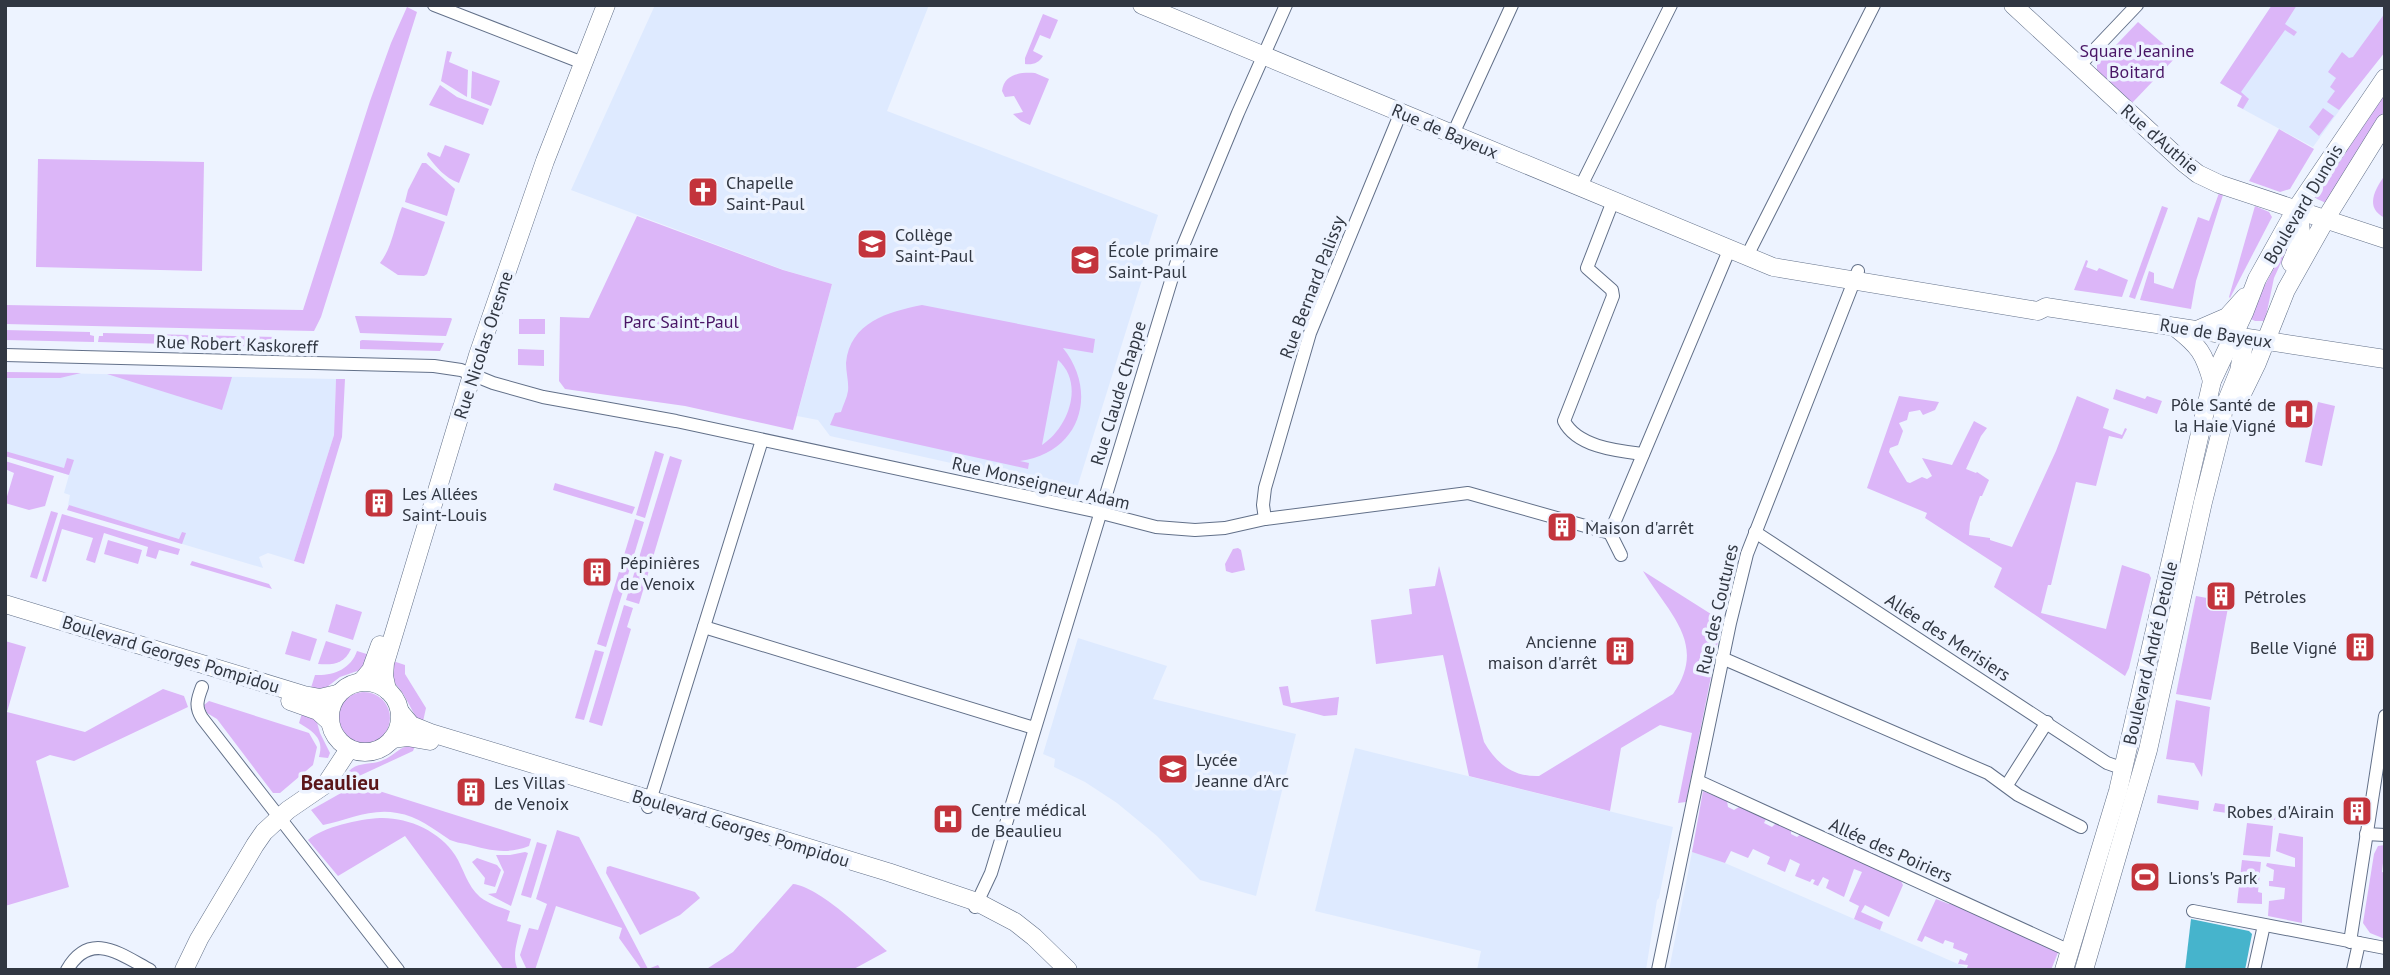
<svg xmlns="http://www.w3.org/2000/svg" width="2390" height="975" viewBox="0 0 2390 975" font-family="'PT Sans',sans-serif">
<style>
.built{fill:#deeaff}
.green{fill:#dcb6f8;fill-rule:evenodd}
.water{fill:#46b4cc}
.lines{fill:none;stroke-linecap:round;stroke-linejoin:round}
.street-casing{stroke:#627089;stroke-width:14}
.secondary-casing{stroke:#627089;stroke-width:19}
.street{stroke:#fff;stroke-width:12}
.secondary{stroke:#fff;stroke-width:18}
.labels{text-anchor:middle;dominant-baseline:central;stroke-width:7;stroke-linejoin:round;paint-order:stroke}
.park-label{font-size:18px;fill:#491565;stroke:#edf3ff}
.street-label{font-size:18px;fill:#313742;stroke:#edf3ff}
.poi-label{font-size:18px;fill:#313742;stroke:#edf3ff;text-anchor:start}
.quarter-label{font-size:21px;font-weight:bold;fill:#5b1619;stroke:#edf3ff}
</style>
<rect width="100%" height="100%" fill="#edf3ff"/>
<g class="built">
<path d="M655,5H929L887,111L1158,215L1142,265L1146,267L1076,491L830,436L818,420L797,416L832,284L784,270L571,190Z"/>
<path d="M2272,5H2385V47L2313,147L2237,106L2242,96L2220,83Z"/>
<path d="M5,372L336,379L334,435L294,561L268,553L259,557L263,568L179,543V539L68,505L70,495L64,493L69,475L5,456Z"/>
<path d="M1078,638L1167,666L1153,699L1296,734L1256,896L1200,880L1157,836L1117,803L1085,782L1054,767L1055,759L1043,754Z"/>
<path d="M1355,748L1673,827L1659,898L1657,900L1646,970H1477L1481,951L1315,911Z"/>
<path d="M1692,852L1725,863L1972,970H1669Z"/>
</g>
<g class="green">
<path d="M2272,5H2297L2285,24L2297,32L2294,36L2285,30L2241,92L2249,99L2243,109L2237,106L2242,96L2220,83Z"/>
<path d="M407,7L417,12L321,317L314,331L5,324V305L303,310L370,101L391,43Z"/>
<path d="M2385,13V52L2339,110L2327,102L2335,91L2330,87L2336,78L2328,72L2342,52L2349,58L2353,57Z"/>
<path d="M1043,14L1058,20L1050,39L1040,35L1033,51L1043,56C1039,63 1033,65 1025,64V58Z"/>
<path d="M2138,22L2177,56L2132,103L2097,71V65Z"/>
<path d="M447,51L452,52L449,62L468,70L467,97L441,81Z"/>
<path d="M472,71L500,81L491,106L471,98Z"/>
<path d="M1035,73L1049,79L1030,125L1021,121L1013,114L1023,112L1014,96L1005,97L1002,91C1004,74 1020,72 1035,73Z"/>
<path d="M440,85L457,97L489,109L483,125L429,105Z"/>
<path d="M2385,94V110L2326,203L2315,198Z"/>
<path d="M2323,108L2334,116L2319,136L2309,127Z"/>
<path d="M2279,129L2314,149L2290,189L2280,192L2249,181Z"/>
<path d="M445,145L470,154L459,183C445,178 436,167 427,155L428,152L440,157Z"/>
<path d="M38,159L204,162L202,271L36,267Z"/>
<path d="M422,163H426L455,189L447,216L405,202L408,190Z"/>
<path d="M2385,175V218C2364,208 2375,189 2385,175Z"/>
<path d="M2219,193L2223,195L2196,281L2191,309L2140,300L2149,271L2154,273V283L2173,289L2198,217L2209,221Z"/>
<path d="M2162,206L2168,208L2135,299L2129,297Z"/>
<path d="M2255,206L2269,212L2272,217L2230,298L2229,297Z"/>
<path d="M402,207L445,222L427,274L424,276L398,275L380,263C393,246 394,226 402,207Z"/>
<path d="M637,216L783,270L832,284L793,430L685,406L565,389L559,381L560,317L589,318Z"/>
<path d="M2288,242L2290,243L2274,278L2265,321H2255L2249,318L2252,309Z"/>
<path d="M2086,260L2088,261L2086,267L2097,271L2099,268L2128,280L2122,297L2074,290Z"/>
<path d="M922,305L1095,339L1093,353L1063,348C1099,393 1080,453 1020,461L1029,463L1028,469L830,425L835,413L841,412C843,405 847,398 848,391C849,382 846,373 846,363C850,322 888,312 922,305ZM1058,360C1085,384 1068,428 1042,445Z"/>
<path d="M355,316L451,318L452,319L446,336L360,333Z"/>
<rect x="519" y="319" width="26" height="15"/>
<path d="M5,330L90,332V335L94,336V342L5,340Z"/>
<path d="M103,333L276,337V347L98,342L99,336H103Z"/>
<path d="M362,340L444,343L440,351L360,349V341Z"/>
<path d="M518,349L544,350V366L518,365Z"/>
<path d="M5,372L81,373L60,378H5Z"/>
<path d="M107,374L232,377L222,410Z"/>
<path d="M336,379H345L342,437L304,564L294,561L334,435Z"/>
<path d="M2116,389L2145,399L2147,396L2162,401L2157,414L2113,399Z"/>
<path d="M1899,396L1939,402L1935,410L1923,415L1920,410L1909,412L1907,420L1899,423L1903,431L1898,445L1890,448L1889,452L1907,482L1910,483L1922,477L1927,479L1932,476L1922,458L1952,465L1974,421L1987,428L1981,436L1966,469L1976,473L1977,472L1989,480L1982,496H1980L1970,523L1969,535L1990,538V540L2012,547L2056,451L2077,396L2109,409L2103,428L2122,435L2125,428L2127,429L2122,439L2109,436L2096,486L2076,482L2051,585H2048L2041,613L2106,629L2122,565L2149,574L2151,578L2129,668L2125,676L1994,587L2002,568L1925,518L1927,513L1867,488Z"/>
<path d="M2318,402L2335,406L2322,466L2305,462Z"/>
<path d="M5,451L64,468L67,458L74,460L69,475L5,456Z"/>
<path d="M655,451L664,454L645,518L636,515Z"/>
<path d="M670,456L682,460L639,604L626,600Z"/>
<path d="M5,461L54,476L45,506L29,510L5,503L14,473L5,469Z"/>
<path d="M555,483L635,507L632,514L553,490Z"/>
<path d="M69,505L179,539L182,532L186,533L182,544L67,510Z"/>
<path d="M51,511L58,513L37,579L30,577Z"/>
<path d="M62,514L180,549L178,555L159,550L156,559L146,556L148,547L104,533L95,563L86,560L93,538L62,529L46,582L42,581Z"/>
<path d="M635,519L644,522L606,647L597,644Z"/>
<path d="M108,540L142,550L138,564L104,554Z"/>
<path d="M1238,548L1241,550L1245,570L1232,573L1226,571L1225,564L1233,549Z"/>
<path d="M192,561L269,584L272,589L190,565Z"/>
<path d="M1439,566L1484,742C1497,764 1513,777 1539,776L1673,694C1708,644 1669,614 1643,571L1722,621L1686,802L1678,803L1692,733L1660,725L1621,748L1610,811L1469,776L1443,655L1376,664L1371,620L1412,614L1409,589L1435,586Z"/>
<path d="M2196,596L2229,602L2211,700L2176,694Z"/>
<path d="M336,604L362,612L353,640L328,632Z"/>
<path d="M624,605L633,608L627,627L631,629L602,726L589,722Z"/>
<path d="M292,631L317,639L310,661L285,654Z"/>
<path d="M5,641L26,647L7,712L85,732L163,689L184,696L188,707L74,761L50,755L36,761L69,887L5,906Z"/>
<path d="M326,641L351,649C344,664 334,665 318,664Z"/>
<path d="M595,650L604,652L584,720L575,718Z"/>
<path d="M357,651L373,656L363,669L340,677L323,690L310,691L315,675C333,676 351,669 357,651Z"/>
<path d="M390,660L405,665V674L426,708L422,726C410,710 406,692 390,679Z"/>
<path d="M1288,686L1291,703L1339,697L1337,715L1324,716L1283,705L1279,687Z"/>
<circle cx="364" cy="718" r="26"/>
<path d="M2176,700L2210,707L2202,777L2194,763L2166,759Z"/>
<path d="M209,701L309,733L317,747L313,765L280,793H273L217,719L207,713L204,705Z"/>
<path d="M303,710L316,719L320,733L330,753L328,758L319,757C325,738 312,731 299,723Z"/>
<path d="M416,743L413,751L359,776L349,771C357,762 370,765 381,761C396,755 398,747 416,743Z"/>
<path d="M357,784L531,839L529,846C507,855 488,850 466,844C460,843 455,842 450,840C433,829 418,816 397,813C371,808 348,820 323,825L311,810Z"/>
<path d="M1703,791L1727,801L1728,807L1734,810L1739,807L1766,819L1764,823L1772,827L1776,823L1791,830V834L1797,837L1801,834L1901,881L1903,885L1889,917L1865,905L1861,912L1883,922L1880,930L1854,919L1859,906L1849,901L1862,872L1854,869L1844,897L1826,888L1829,880L1823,877L1818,886L1813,884L1815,880L1812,879L1810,882L1795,876L1800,864L1790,859L1785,872L1767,864L1770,857L1753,849L1748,858L1731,851L1725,863L1692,852Z"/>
<path d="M2158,795L2199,801L2198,810L2157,803Z"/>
<path d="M2215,803L2276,813L2275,820L2213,811Z"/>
<path d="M380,818C407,817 440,831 455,855C464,869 467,886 480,897C489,904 500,907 510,911L507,921L521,925C518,940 511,956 518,970H504L405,836L338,876L308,840C323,827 359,819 380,818Z"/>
<path d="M2247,823L2273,826L2270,857L2243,855Z"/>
<path d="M557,830L579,837L648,969L658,965L661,970H642L619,938L622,928L556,906L535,970H527L520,955L529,928L538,930L547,904L536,899Z"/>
<path d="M2279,833L2303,837L2302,923L2268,916L2269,901L2284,899L2285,888L2269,886V881H2273L2274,870L2266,866L2267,863L2295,867V858L2276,851Z"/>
<path d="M537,842L547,845L531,898L521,895Z"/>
<path d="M2385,845L2382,872L2385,873V939L2370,933L2363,923L2374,854L2378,846Z"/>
<path d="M525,852L528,853L511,906L488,894L496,893L504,872L496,855H510Z"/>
<path d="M477,858L497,865L501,870L495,887L484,884L485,878L472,862Z"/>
<path d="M2242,860L2261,862L2258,892L2262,893V904L2237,903Z"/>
<path d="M610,866L695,892L700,898L680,915L640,935L606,873L607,867Z"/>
<path d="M793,884C818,886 867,933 887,951L852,970H705L733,952Z"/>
<path d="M1936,899L1949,904L1951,902L2059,950L2051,970H1972L1967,968L1968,965L1958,964L1960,959L1965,961L1968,954L1953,948L1954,943L1945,940L1943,944L1925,936L1922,942L1917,940Z"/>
</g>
<path class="water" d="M2191,919L2249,931L2252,934L2245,970H2185Z"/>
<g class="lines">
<g class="street-casing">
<g id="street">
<path d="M434,5L583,63"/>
<path d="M2079,66L2137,5"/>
<path d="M1453,134L1512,5"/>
<path d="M1580,188L1671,5"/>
<path d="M1613,201L1587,268L1612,290L1613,296L1564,421C1577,447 1618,451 1643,454"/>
<path d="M1748,254L1874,5"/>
<path d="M5,355L434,366L461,370L493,383L543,397L676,421L1094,511L1156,527L1195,530L1225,528L1265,519L1468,493L1610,533"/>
<path d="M1265,519L1263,505L1265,488L1310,333L1401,112"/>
<path d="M1755,532L2107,763L2124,769"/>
<path d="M1610,533L1730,248"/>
<path d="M1610,533L1621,555"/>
<path d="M704,627L1034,728"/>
<path d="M1722,658L1988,773L2018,795L2081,827"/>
<path d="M202,687C197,700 195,707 202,718L398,970"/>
<path d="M1698,781L2070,951"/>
<path d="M2007,785L2047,722"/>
<path d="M648,807L762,440"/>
<path d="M2366,834L2385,835"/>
<path d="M975,907L991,873L1178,258L1238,113L1286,5"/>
<path d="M2193,911L2385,948"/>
<path d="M2350,942L2385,716"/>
<path d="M67,970C90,930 120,954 150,970"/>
<path d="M1658,970L1730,623L1747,554L1858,271"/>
<path d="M2254,970L2264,925"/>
<path d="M2353,970L2359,943"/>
</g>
</g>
<g class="secondary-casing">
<g id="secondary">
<path d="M1142,5L1773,267L2038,311L2046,307L2385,359"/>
<path d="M2013,5L2184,163L2198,174L2219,184L2385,239"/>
<path d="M2291,263C2300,243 2305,230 2296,209"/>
<path d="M2176,328C2199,346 2204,353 2212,381"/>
<path d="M2197,330L2227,317L2245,297"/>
<path d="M2237,404L2257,363L2286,290L2331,210L2385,123"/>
<path d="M5,604L304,695L320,698L337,694"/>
<circle cx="365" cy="717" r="35"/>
<path d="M361,682L371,670L380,645"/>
<path d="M387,690L384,676L385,663L478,355L545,161L606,5"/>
<path d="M290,701L318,711L329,721"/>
<path d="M400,712L411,725L431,733L888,872L977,902L1015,922L1034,937L1068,970"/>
<path d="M392,739L407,737L430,741"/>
<path d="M184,970L199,939L255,845L264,832L288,810L326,784L349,749"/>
<path d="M2064,970L2118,791L2212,381L2244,313L2257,279L2296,209L2385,78"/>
<path d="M2084,970L2148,750L2203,502L2222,427L2223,410L2239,371L2245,338"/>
</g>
</g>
<use href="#street" class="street"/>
<use href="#secondary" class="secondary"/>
</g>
<defs>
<g id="church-square" transform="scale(1.575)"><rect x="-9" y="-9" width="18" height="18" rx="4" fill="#c3343c" stroke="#edf3ff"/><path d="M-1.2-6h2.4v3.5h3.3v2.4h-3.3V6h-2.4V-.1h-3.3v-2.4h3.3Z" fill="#fff"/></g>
<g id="school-square" transform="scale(1.575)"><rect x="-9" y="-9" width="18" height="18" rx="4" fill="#c3343c" stroke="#edf3ff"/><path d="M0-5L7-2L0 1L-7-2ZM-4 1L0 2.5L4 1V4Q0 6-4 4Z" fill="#fff"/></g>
<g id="hospital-square" transform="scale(1.575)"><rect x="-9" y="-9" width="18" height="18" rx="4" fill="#c3343c" stroke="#edf3ff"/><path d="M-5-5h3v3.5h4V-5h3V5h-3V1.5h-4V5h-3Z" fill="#fff"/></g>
<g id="building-square" transform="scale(1.575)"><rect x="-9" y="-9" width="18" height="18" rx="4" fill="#c3343c" stroke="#edf3ff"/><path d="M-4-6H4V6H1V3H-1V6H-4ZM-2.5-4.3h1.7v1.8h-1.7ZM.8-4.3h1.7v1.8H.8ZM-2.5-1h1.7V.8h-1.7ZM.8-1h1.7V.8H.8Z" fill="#fff"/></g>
<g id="stadium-square" transform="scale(1.575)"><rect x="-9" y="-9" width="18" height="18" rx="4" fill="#c3343c" stroke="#edf3ff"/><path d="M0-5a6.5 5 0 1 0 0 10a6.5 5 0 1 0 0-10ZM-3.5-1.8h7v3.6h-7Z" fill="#fff"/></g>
</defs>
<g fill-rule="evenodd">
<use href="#church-square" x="703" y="192"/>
<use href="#school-square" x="872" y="244"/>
<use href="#school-square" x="1085" y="260"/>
<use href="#hospital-square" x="2299" y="414"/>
<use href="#building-square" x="379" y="503"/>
<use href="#building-square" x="1562" y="527"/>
<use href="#building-square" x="597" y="572"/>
<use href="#building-square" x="2221" y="596"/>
<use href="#building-square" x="2360" y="647"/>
<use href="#building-square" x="1620" y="651"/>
<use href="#school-square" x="1173" y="769"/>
<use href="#building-square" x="471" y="792"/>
<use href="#building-square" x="2357" y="811"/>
<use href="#hospital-square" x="948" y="819"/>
<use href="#stadium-square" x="2145" y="877"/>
</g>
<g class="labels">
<g class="park-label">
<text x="2137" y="50">Square Jeanine<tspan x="2137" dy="21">Boitard</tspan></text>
<text x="681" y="321">Parc Saint-Paul</text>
</g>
<g class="street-label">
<text transform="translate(1445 131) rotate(23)">Rue de Bayeux</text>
<text transform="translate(2160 139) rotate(41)">Rue d'Authie</text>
<text transform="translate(2303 204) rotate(-59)">Boulevard Dunois</text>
<text transform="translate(1312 287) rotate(-69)">Rue Bernard Palissy</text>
<text transform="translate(2216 333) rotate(9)">Rue de Bayeux</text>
<text transform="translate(237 344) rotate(2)">Rue Robert Kaskoreff</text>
<text transform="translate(483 345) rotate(-72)">Rue Nicolas Oresme</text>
<text transform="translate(1118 393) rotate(-73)">Rue Claude Chappe</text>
<text transform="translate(1041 483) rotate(13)">Rue Monseigneur Adam</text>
<text transform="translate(1717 609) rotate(-77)">Rue des Coutures</text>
<text transform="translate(1948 637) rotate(33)">Allée des Merisiers</text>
<text transform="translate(2150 653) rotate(-77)">Boulevard André Detolle</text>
<text transform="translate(171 654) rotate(17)">Boulevard Georges Pompidou</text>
<text transform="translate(741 828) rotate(17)">Boulevard Georges Pompidou</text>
<text transform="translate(1891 850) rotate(24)">Allée des Poiriers</text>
</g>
<g class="poi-label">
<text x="726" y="182">Chapelle<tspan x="726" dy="21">Saint-Paul</tspan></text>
<text x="895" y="234">Collège<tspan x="895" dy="21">Saint-Paul</tspan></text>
<text x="1108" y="250">École primaire<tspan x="1108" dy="21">Saint-Paul</tspan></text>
<text x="2276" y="404" text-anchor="end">Pôle Santé de<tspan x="2276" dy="21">la Haie Vigné</tspan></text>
<text x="402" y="493">Les Allées<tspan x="402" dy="21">Saint-Louis</tspan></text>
<text x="1585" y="527">Maison d'arrêt</text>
<text x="620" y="562">Pépinières<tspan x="620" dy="21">de Venoix</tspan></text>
<text x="2244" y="596">Pétroles</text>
<text x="1597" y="641" text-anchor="end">Ancienne<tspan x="1597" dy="21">maison d'arrêt</tspan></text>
<text x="2337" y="647" text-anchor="end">Belle Vigné</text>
<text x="1196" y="759">Lycée<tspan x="1196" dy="21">Jeanne d'Arc</tspan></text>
<text x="494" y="782">Les Villas<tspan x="494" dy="21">de Venoix</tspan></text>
<text x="971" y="809">Centre médical<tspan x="971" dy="21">de Beaulieu</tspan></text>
<text x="2334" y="811" text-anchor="end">Robes d'Airain</text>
<text x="2168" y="877">Lions's Park</text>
</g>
<g class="quarter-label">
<text x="340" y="782">Beaulieu</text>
</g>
</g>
<rect width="2390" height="975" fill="none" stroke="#313742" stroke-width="14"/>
</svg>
